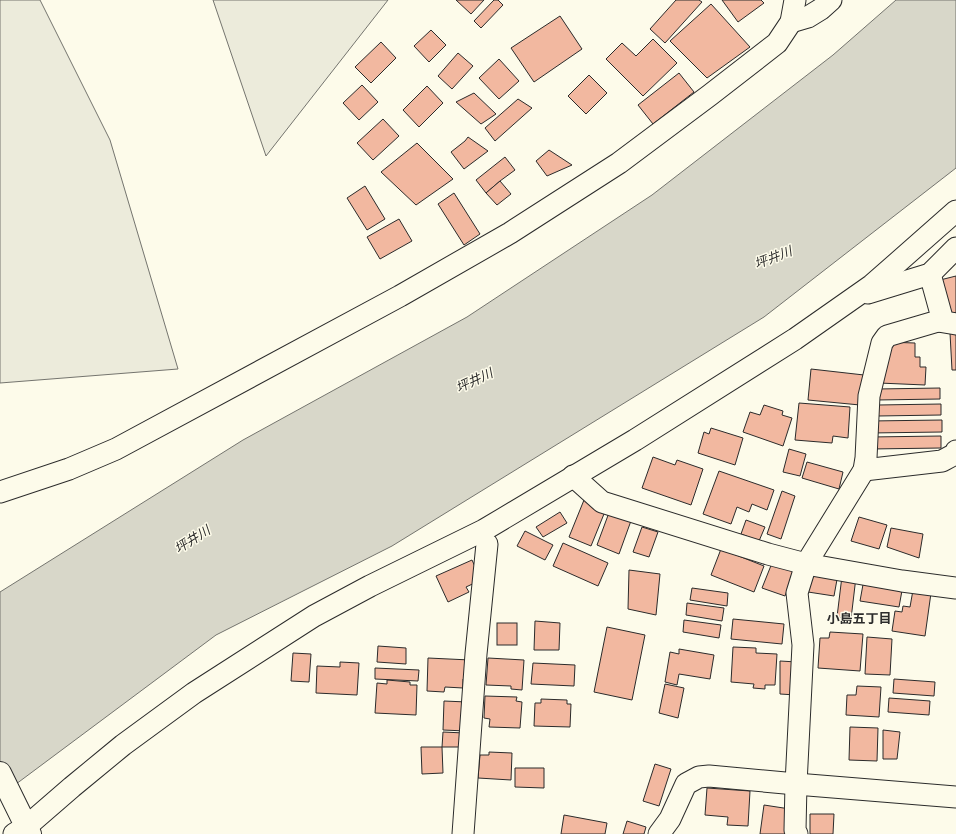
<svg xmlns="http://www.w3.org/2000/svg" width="956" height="834" viewBox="0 0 956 834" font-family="Inter,'Noto Sans JP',sans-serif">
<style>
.green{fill:#ecebdb;stroke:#74746e}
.water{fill:#d8d7c9;stroke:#74746e}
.building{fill:#f2b8a0;stroke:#2b2b2b}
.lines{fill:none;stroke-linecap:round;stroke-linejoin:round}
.minor-casing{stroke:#2b2b2b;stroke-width:23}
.highway-casing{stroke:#2b2b2b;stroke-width:24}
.minor{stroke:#fdfbea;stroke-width:21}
.highway{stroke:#fdfbea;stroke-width:22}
.labels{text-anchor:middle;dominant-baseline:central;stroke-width:3;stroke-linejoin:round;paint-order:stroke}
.water-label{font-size:13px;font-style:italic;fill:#2b2b2b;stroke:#fdfbea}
.neighbourhood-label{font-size:13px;font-weight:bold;fill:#2b2b2b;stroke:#fdfbea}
</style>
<rect width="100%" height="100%" fill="#fdfbea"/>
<g class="green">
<path d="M0,0H40L110,140L178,369L0,383Z"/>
<path d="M213,0H388L266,156Z"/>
</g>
<path class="water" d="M896,0H956V168L764,317L392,546L216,635L0,796V592L243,440L467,317L652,195L833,55Z"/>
<g class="building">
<path d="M456,0H484L471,14Z"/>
<path d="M494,0H498L503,5L481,28L474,21Z"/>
<path d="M676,0H699L702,2L665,43L650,29Z"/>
<path d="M722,0H761L764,3L738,22Z"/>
<path d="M711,4L750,47L707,78L670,41Z"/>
<path d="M560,16L582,49L534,82L511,48Z"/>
<path d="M431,30L446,45L429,62L414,46Z"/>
<path d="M653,39L677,63L643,96L606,59L622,43L636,56Z"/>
<path d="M381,42L396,58L371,83L355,67Z"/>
<path d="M458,53L473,66L452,89L438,76Z"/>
<path d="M499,59L519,81L499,99L479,78Z"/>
<path d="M679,73L694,92L653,124L638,105Z"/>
<path d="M589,75L607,93L586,114L568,96Z"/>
<path d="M362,85L378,102L359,120L343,103Z"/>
<path d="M427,86L443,103L419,127L403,110Z"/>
<path d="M474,93L496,114L481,124L456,102Z"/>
<path d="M518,99L532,108L495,141L485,128Z"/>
<path d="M383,119L399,136L373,160L357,143Z"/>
<path d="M468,137L488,151L464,169L451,152L465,141Z"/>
<path d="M417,143L453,179L416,205L381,172Z"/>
<path d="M549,150L572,165L547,176L536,161Z"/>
<path d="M505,157L515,170L500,181L486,193L476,180Z"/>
<path d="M500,181L511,194L497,205L486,193Z"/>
<path d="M365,186L385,219L367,230L347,198Z"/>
<path d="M454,193L480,234L464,245L438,204Z"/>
<path d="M399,219L412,241L380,259L367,237Z"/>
<path d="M956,276V313L944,316L936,281Z"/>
<path d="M956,332V370H952L950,333Z"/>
<path d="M885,342L915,343V357H920V367H926L925,385L879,383Z"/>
<path d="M811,369L864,375L860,405L808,400Z"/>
<path d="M940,388V399L877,400V389Z"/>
<path d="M799,403L850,407L848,438L833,436L832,443L795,440Z"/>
<path d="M941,404V415L878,416V405Z"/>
<path d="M764,405L783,411L782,415L792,418L783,446L743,432L750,412L760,415Z"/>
<path d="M942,420V432L870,433V421Z"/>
<path d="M711,428L743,438L735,465L698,453L704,432L709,434Z"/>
<path d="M941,436V448L870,449V437Z"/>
<path d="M789,449L806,454L800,476L783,472Z"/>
<path d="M653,457L675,465L677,460L703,469L691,505L642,488Z"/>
<path d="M807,462L843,472L839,489L802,478Z"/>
<path d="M719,471L774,490L767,510L752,504L749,512L737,507L731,524L703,514Z"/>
<path d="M782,491L795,496L781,539L767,534Z"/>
<path d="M584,500L606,509L591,546L569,537Z"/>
<path d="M610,510L632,518L619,554L597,545Z"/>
<path d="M560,512L567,523L543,537L536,527Z"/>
<path d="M859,517L887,525L879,549L851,541Z"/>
<path d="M746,520L765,527L759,541L741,534Z"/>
<path d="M642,527L658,532L649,557L633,552Z"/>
<path d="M891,528L923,534L919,558L887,547Z"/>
<path d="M525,531L553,545L545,560L517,546Z"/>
<path d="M563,543L608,563L598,586L553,566Z"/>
<path d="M721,549L764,566L754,592L711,575Z"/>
<path d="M472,560L481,580L466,587L469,592L448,602L436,576Z"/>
<path d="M772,563L794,571L785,596L762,588Z"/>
<path d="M812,569L838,574L834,596L808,592Z"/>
<path d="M629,570L660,574L656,615L628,609Z"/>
<path d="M842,576L856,577L851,619L837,617Z"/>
<path d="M864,579L903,585L899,607L860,601Z"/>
<path d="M692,588L728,593L727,606L690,600Z"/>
<path d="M913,590L931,593L925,636L892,631L895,611L902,612L903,606L910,607Z"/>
<path d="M687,603L724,608L722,621L686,615Z"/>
<path d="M733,619L784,624L782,644L731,639Z"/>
<path d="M684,620L721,625L719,638L683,632Z"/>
<path d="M535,621L560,623L559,650H534Z"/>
<rect x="497" y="623" width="20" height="22"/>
<path d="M607,627L645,635L632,700L594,692Z"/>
<path d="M830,632L863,634L860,671L818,668L820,638H829Z"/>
<path d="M867,637L892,639L890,675L865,674Z"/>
<path d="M378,646L406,648V664L377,662Z"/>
<path d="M733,647L756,648V653L777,654L775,685H765V689L753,688L754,684L731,682Z"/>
<path d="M679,649L714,655L710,679L679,674L677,685L665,682L670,652L679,654Z"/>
<path d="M293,653L311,654L309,682L291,681Z"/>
<path d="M428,658L470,660L469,679H463V688L445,687L444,692L427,691Z"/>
<path d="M488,658L524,660L522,690L511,689V686L486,685Z"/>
<path d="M780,661L797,662L796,695L780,694Z"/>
<path d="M340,662L359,663L357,695L316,693L317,666L340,667Z"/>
<path d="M533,663L575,665L574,686L531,684Z"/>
<path d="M375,668L419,670L418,681L375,679Z"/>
<path d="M894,679L935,682L934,696L893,693Z"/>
<path d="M387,680L410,682V685H417L416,715L375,713L377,683L387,684Z"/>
<path d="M665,684L684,688L678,718L659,713Z"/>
<path d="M857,686L881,687L879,717L846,715L847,695H856Z"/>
<path d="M485,696L517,697L516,701L522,702L520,728L489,727L490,719L484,718Z"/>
<path d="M889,698L930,701L929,715L888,712Z"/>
<path d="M541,699L567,700V704H571L570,727L534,726L535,703H541Z"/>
<path d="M444,701L467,702L466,731L443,730Z"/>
<path d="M850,727L878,728L877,761L849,760Z"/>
<path d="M883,730L900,732L897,759H883Z"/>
<path d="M443,732L464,733V747H442Z"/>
<path d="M421,747H442L443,773L422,774Z"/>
<path d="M489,752L512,753L511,780L478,778L480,755H489Z"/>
<path d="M655,764L671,769L659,806L643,801Z"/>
<path d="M515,768H544V788L515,787Z"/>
<path d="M707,788L750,791L748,826L727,825L728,817L705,815Z"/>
<path d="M764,805L790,809L786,834H760Z"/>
<path d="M810,814H834L833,834H810Z"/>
<path d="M564,815L607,823L605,834H561Z"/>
<path d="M627,821L646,827L644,834H623Z"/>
</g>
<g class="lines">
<g class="minor-casing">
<g id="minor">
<path d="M791,22L808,17L821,9L831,0"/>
<path d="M868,293L930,274L956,248"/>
<path d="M938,321L956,324"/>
<path d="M864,470L942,461L955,454L956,451"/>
<path d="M573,476L602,502L768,554L806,564L902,581L956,588"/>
<path d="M0,492L69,469L116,449L400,296L510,233L619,163L710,95L777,43L791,22L795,0"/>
<path d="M14,834L27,826L72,787L123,745L194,693L314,616L370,586L484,530L635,440L795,339L872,285L956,211"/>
<path d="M463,834L476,654L487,544"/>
<path d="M659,834L670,819L686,784L699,777L709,776L796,784L956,797"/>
<path d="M797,834L795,830L796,784L803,645L797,593L806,564L864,470L866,458L869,396L882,343L887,336L938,321L941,314L930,274"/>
</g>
</g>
<g class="highway-casing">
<path id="highway" d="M0,773L30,834"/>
</g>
<use href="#minor" class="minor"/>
<use href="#highway" class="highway"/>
</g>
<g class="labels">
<g class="water-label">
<text transform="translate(773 257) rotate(-21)">坪井川</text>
<text transform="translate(474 380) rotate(-25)">坪井川</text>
<text transform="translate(192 539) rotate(-33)">坪井川</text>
</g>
<g class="neighbourhood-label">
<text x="859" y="618">小島五丁目</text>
</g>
</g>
</svg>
